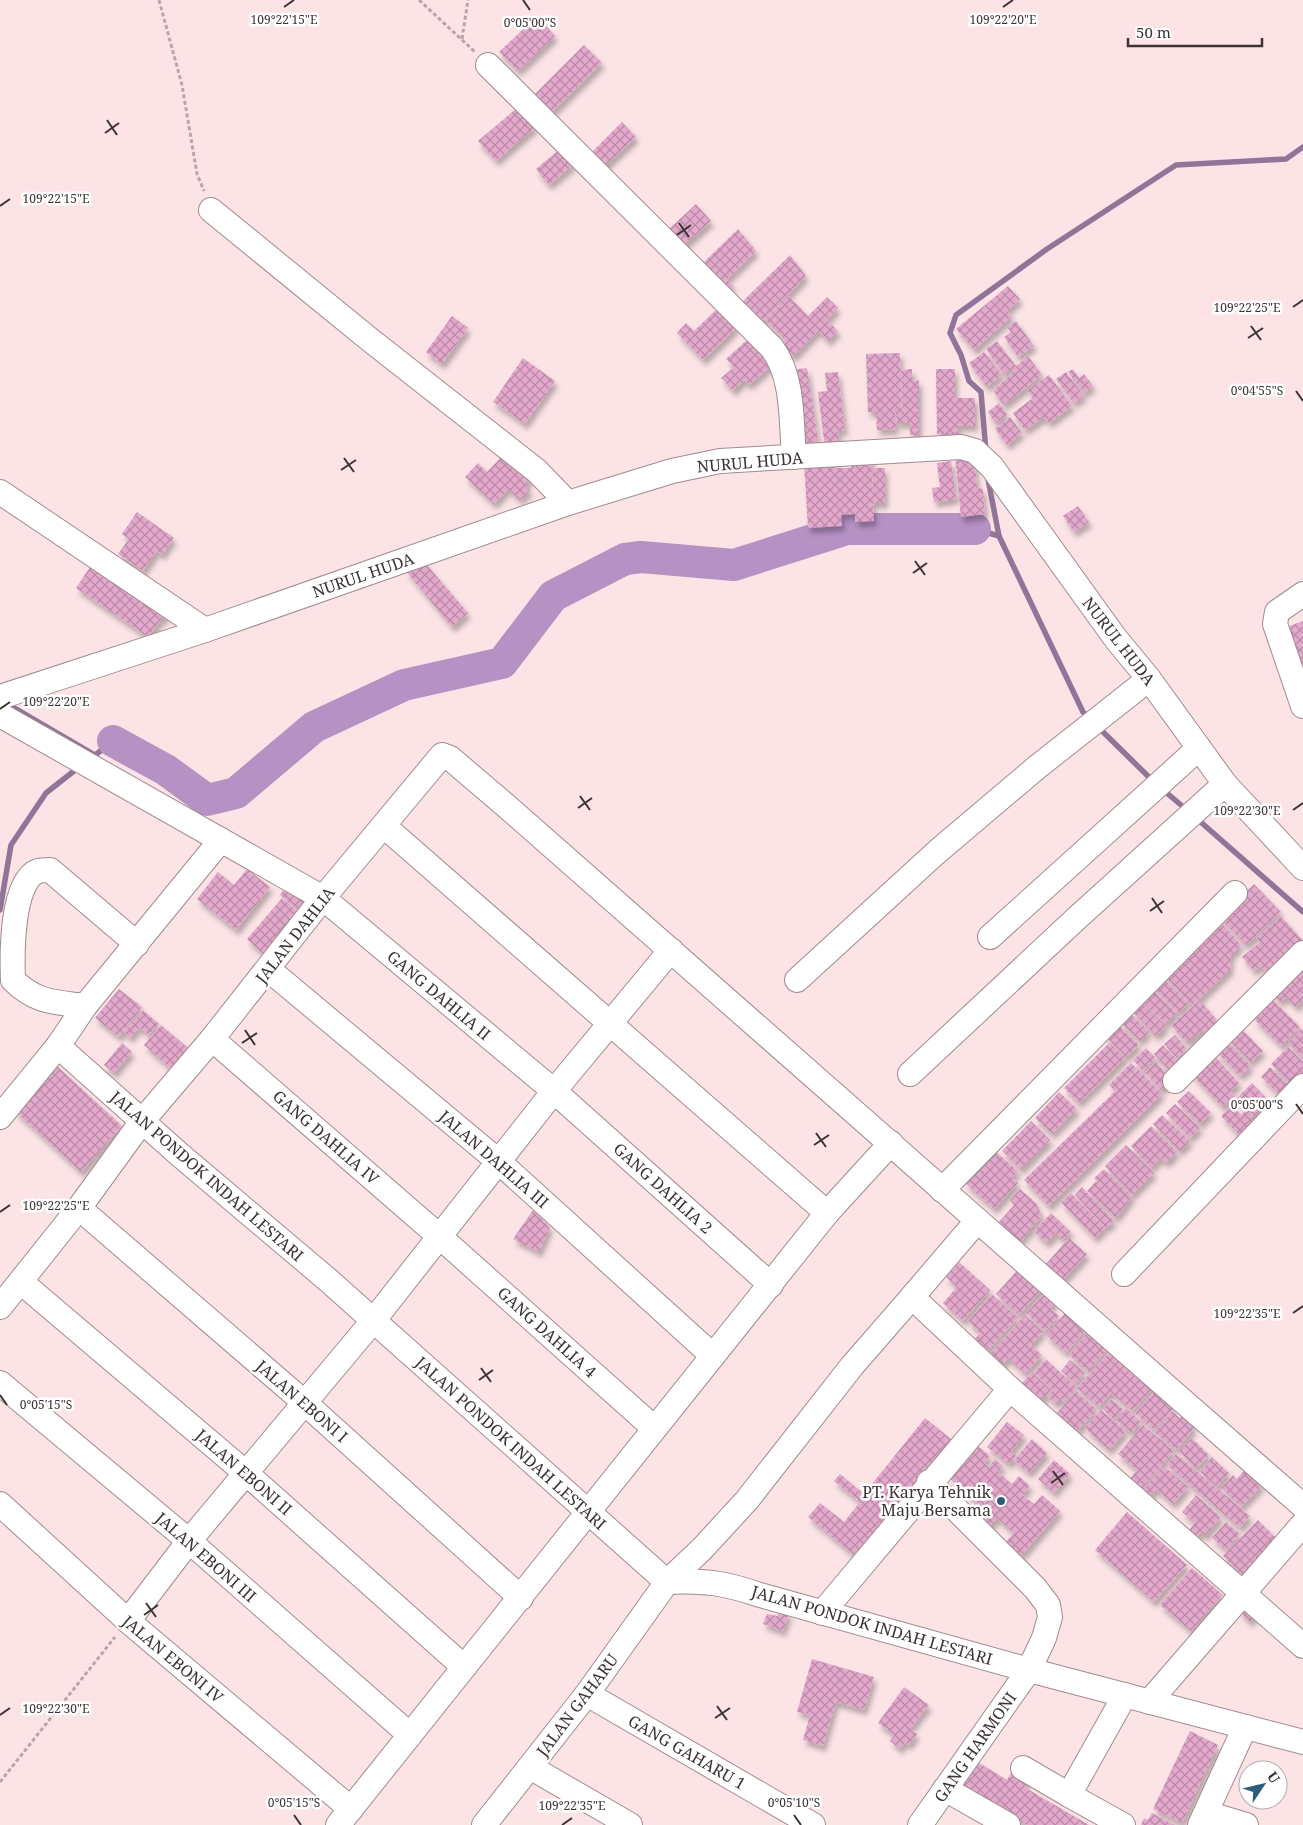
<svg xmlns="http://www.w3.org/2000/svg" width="1303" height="1825" viewBox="0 0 1303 1825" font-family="'Noto Serif',serif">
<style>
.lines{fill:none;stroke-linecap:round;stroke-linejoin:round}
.stream{stroke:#917599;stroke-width:5.5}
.river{stroke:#b691c4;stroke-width:32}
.building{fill:url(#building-cross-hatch);filter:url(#shadow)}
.minor-casing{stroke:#a08b8e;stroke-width:26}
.path{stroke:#b9a6a9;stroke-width:3;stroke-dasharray:4 2.5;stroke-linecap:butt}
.minor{stroke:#fff;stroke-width:24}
.ticks{fill:none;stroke:#3c3334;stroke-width:2}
.poi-dot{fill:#2e5d7c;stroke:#fff;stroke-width:2}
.labels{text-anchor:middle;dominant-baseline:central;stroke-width:5;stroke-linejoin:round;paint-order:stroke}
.street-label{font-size:16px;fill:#3c3334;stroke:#fff}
.poi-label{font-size:16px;fill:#3c3334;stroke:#fff;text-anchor:end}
.ticks-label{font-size:12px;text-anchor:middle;fill:#3c3334;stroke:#fff;stroke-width:5;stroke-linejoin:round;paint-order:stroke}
</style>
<defs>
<pattern id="building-cross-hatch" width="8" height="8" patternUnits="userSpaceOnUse" patternTransform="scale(1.25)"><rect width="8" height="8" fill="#e3a8cc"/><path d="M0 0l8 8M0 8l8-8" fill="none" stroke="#b989a6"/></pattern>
<filter id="shadow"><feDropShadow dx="3" dy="5.5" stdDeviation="2.5" flood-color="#0004"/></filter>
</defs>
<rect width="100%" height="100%" fill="#fbe3e6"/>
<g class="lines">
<g class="stream">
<path d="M986,452L981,392L969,381L961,355L950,333L956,315L1047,249L1176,165L1286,159L1303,147"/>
<path d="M987,474L999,536"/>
<path d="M975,529L999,536L1083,712L1090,719"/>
<path d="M6,703L95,755"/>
<path d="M1098,727L1154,782"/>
<path d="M89,760L113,741"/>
<path d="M1161,788L1188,811"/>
<path d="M1195,817L1303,912"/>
<path d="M0,910L11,845L46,793L79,767"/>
</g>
<path class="river" d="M113,741L166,770L207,800L236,793L314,727L404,685L502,663L553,596L625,559L641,557L734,565L847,529H975"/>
</g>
<g class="building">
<path d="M537,16L555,36L518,71L499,52Z"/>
<path d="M584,45L602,63L552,112L535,94Z"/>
<path d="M518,107L535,127L496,161L478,141Z"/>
<path d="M622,122L636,137L604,167L591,153Z"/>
<path d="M560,149L573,165L549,185L536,169Z"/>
<path d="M696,204L711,221L681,248L667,231Z"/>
<path d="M738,229L756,251L723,283L728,279L733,286L724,293L723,283L704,262Z"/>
<path d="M790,255L806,276L761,323L742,302Z"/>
<path d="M1008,286L1020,299L1007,311L1012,316L974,350L956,329Z"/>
<path d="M789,296L808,316L827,297L838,308L827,320L838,331L828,341L818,331L793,357L780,344L785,339L765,320Z"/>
<path d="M718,308L737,327L703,360L677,333L686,323L694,331Z"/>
<path d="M452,316L468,328L442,364L426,352Z"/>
<path d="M1016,321L1034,346L1018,357L1004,337L1011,332L1007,327Z"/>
<path d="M749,338L773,364L749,385L744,380L733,391L721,378L734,367L726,359Z"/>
<path d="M997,341L1016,366L1028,356L1042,375L1004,405L993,391L1014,371L1012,369L1004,374L986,349Z"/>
<path d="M984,352L1002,375L987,387L969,363Z"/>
<path d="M900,353L902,411H895L896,429L877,430L876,412H868L866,354Z"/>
<path d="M523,358L555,381L525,424L493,402Z"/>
<path d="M807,368L819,448L802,451L790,370Z"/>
<path d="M912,369V381L919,380V435H910V423H897L896,412H903L901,370Z"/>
<path d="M936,369H955V398H975V426H958V434H937Z"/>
<path d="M1073,369L1079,378L1084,374L1093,386L1084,393L1068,372Z"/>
<path d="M838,372L845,430L838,431L840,446L825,448L818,392L827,391L825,373Z"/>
<path d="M1066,372L1084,396L1074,403L1056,379Z"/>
<path d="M1049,375L1072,406L1049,423L1044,417L1025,430L1013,413L1033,398L1027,390Z"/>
<path d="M999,403L1007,414L996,424L988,412Z"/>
<path d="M1010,417L1022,433L1007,445L995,429Z"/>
<path d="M974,453L977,488L983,489L985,514L961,517L955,455Z"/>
<path d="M504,454L531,479L525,485L530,490L520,500L508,489L494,504L465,477L478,463L487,472Z"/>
<path d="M871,457L873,496V468H885V503H873L874,521L855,522V514L841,515L842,526L808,528L804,463L835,461L836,468H851V458Z"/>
<path d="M951,461L956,499L934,502L932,488L940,487L937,463Z"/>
<path d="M1078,506L1089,522L1074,532L1063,516Z"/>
<path d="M137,512L174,538L162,555L157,551L143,571L118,554L129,539L122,534Z"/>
<path d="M421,558L468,613L452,627L406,571Z"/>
<path d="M94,561L167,611L165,619L162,618L148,637L76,588Z"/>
<path d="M1303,621V683L1282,629Z"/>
<path d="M247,869L270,887L236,930L197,899L218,872L234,885Z"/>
<path d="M1254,884L1281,912L1246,945L1219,917Z"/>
<path d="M287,885L311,905L304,915L280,895Z"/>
<path d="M282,898L303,916L267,958L247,939Z"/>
<path d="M1281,916L1303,941V946L1270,976L1261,966L1254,971L1242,957L1260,942L1256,938Z"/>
<path d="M1217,918L1241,945L1231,955L1230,970L1192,1006L1160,971Z"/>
<path d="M1303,959V1000L1296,1007L1286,997L1281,1002L1270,992Z"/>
<path d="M1161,976L1188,1003L1179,1013L1152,986Z"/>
<path d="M1149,986L1177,1013L1166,1024L1138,998Z"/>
<path d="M119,989L142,1007L119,1037L95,1018Z"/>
<path d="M1200,1000L1221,1025L1206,1037L1201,1031L1187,1043L1171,1025Z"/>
<path d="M1273,1000L1300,1027L1281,1046L1254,1019Z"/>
<path d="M1141,1002L1166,1026L1156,1036L1132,1011Z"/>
<path d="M143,1010L159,1024L149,1035L139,1027L130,1038L124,1032Z"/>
<path d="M1129,1012L1149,1032L1140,1041L1120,1022Z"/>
<path d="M1117,1023L1139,1045L1126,1057L1105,1036Z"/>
<path d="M161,1025L194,1053L176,1073L144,1045Z"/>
<path d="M1239,1026L1263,1051L1251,1062L1227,1038Z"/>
<path d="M1301,1029L1303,1031V1058L1288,1043Z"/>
<path d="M1175,1035L1187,1049L1177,1058L1164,1044Z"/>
<path d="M1227,1041L1251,1066L1240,1076L1217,1052Z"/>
<path d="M1110,1042L1125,1058L1079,1103L1064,1088Z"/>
<path d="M122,1043L132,1052L114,1073L104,1065Z"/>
<path d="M1163,1045L1179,1062L1169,1070L1154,1054Z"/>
<path d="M1288,1047L1303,1062V1079L1294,1087L1271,1064Z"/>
<path d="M1146,1048L1156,1058L1143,1071L1133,1060Z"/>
<path d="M1213,1054L1239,1083L1230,1091L1234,1096L1222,1107L1191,1073Z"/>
<path d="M1156,1062L1172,1080L1161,1090L1145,1072Z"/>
<path d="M1131,1063L1137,1069L1115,1091L1109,1085Z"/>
<path d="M57,1066L122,1126L81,1172L15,1111Z"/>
<path d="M1270,1067L1293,1089L1284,1099L1261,1077Z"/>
<path d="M1138,1069L1162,1094L1049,1206L1024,1180Z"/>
<path d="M1252,1083L1275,1107L1260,1121L1253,1114L1251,1119L1259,1128L1245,1141L1221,1116L1232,1105L1241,1115L1246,1110L1236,1099Z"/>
<path d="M1189,1091L1211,1113L1200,1124L1177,1102Z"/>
<path d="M1059,1092L1077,1109L1052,1134L1035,1118Z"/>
<path d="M1175,1104L1200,1128L1190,1138L1166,1113Z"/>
<path d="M1162,1115L1190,1141L1180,1151L1153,1124Z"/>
<path d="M1031,1121L1050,1140L1021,1169L1002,1151Z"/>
<path d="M1151,1126L1177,1152L1166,1163L1161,1158L1151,1168L1131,1146Z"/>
<path d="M1126,1145L1154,1173L1132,1195L1105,1166Z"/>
<path d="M994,1150L1018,1171L1012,1178L1018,1183L994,1209L965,1183Z"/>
<path d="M1104,1169L1132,1197L1116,1218L1087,1191L1096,1181L1104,1188L1094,1178Z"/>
<path d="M1082,1187L1114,1221L1106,1228L1075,1195Z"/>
<path d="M1020,1189L1036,1203L1042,1216L1020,1242L998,1223L1014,1205L1010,1200Z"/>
<path d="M1071,1193L1105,1228L1095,1238L1061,1202Z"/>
<path d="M533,1210L550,1227L539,1252L513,1239Z"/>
<path d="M1051,1213L1071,1232L1063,1240L1056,1233L1046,1243L1034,1231Z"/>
<path d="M1069,1238L1087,1254L1063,1280L1046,1264Z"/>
<path d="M959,1262L990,1290L963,1321L943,1303L957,1287L946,1277Z"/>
<path d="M1021,1266L1044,1287L1019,1315L996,1294Z"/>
<path d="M1046,1292L1056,1301L1050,1308L1059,1316L1045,1331L1026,1313Z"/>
<path d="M992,1294L1018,1318L986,1352L973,1341L980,1333L968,1321Z"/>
<path d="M1066,1312L1086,1329L1066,1353L1046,1335Z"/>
<path d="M1025,1315L1043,1332L1031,1345L1042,1355L1025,1374L1008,1358L1001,1366L989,1355Z"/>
<path d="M1090,1329L1110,1346L1089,1372L1069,1355Z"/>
<path d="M1114,1347L1156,1385L1133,1411L1111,1393L1099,1407L1077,1388L1064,1402L1061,1399L1056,1404L1047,1396L1053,1390L1034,1373L1046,1359L1077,1388Z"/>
<path d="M1070,1360L1085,1373L1076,1384L1061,1371Z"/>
<path d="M1032,1372L1051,1390L1041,1400L1022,1383Z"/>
<path d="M1076,1391L1097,1410L1077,1431L1057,1413Z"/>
<path d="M1155,1391L1174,1408L1154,1430L1135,1413Z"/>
<path d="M1112,1399L1123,1409L1114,1419L1102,1409Z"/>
<path d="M1126,1408L1141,1422L1132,1433L1116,1420Z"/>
<path d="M1101,1410L1126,1431L1109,1450L1085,1428Z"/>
<path d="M1172,1411L1180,1418L1186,1411L1194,1418L1190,1424L1194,1428L1177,1450L1155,1433Z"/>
<path d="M925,1418L951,1439L872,1536L860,1560L808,1517L820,1503L844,1522L860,1502L834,1481L840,1474L864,1494Z"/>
<path d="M1007,1422L1024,1435L1011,1452L1016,1456L1009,1464L987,1447Z"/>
<path d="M1143,1425L1174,1451L1141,1490L1129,1480L1137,1470L1118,1454Z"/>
<path d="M1192,1438L1209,1455L1196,1469L1179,1451Z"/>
<path d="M1032,1439L1047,1453L1029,1473L1014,1460Z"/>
<path d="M978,1446L990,1456L984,1463L989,1467L995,1459L1003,1466L998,1472L1012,1484L1019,1476L1030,1486L1022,1495L1034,1504L1042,1495L1060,1511L1021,1556L1006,1542L1014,1533L997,1518L988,1529L974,1517L982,1507L950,1479Z"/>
<path d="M1176,1454L1250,1516L1240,1528L1167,1465Z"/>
<path d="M1212,1457L1229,1473L1217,1487L1200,1472Z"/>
<path d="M1054,1460L1070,1474L1054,1493L1038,1479Z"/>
<path d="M1164,1466L1188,1487L1173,1504L1156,1489L1150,1496L1143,1490Z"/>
<path d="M1245,1469L1262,1485L1241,1507L1221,1488L1233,1475L1237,1479Z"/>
<path d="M1196,1495L1221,1517L1205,1536L1201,1532L1197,1537L1189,1530L1195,1523L1182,1512Z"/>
<path d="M1127,1512L1187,1565L1154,1602L1095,1550Z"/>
<path d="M1258,1520L1277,1539L1242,1575L1223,1556Z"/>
<path d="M1226,1522L1240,1534L1226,1550L1212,1538Z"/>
<path d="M1192,1568L1223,1595L1191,1631L1160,1605Z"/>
<path d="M1247,1602L1258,1612L1250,1622L1239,1611Z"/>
<path d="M779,1610L789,1613L783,1631L763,1624L767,1614L778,1616Z"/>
<path d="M812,1659L874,1677L864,1710L836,1702L823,1746L803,1740L810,1715L797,1712Z"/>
<path d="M904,1687L929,1705L910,1729L917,1734L909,1745L905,1742L900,1749L890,1741L894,1735L878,1723Z"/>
<path d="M1190,1731L1218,1745L1182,1823L1153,1809Z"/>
<path d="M976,1761L1007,1780L1012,1771L1028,1780L1024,1787L1089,1825H1027L961,1787Z"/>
<path d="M1152,1813L1175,1825H1141L1144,1818L1148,1820Z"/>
</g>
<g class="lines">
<g class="minor-casing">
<g id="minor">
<path d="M488,65L772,348C794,377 791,422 794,457"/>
<path d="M211,210L369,339L537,471L568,503"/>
<path d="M0,492L205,630"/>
<path d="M1303,594L1277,612L1275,624L1303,706"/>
<path d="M0,697L205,630L568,503L672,471L720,461L961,447L975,451L992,467L1116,639L1149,679L1225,784L1303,868"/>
<path d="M0,715L323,898L554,1091L771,1285"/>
<path d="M384,826L827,1213"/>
<path d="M221,840L85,1006L58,1046L180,1155L328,1280L667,1582C704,1580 725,1583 760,1595L1029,1670L1303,1742"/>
<path d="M990,937L1199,748"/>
<path d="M268,969L498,1161L713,1356"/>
<path d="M797,980L938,851L1036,768L1149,679"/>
<path d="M85,1006C55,1002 36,1003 13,980C12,956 11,881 38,871C41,870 46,870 50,870L137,944"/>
<path d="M212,1039L439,1236L654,1428"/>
<path d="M910,1074L1078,917L1225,784"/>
<path d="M1175,1081L1303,953"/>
<path d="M0,1117L58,1046"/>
<path d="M942,1190L1235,893"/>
<path d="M79,1208L305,1403L521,1598"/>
<path d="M977,1221L912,1297L1010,1389L1303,1646"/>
<path d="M1124,1274L1303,1086"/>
<path d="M21,1282L247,1474L464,1667"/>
<path d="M0,1307L79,1208L143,1120L212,1039L323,898L442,755L450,758L504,804C771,1038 1036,1273 1303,1506"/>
<path d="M0,1383L189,1541L410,1735"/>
<path d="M0,1504L128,1621L351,1809"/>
<path d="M822,1613L1010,1389"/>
<path d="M128,1621L189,1541L373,1321L554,1091L671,950"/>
<path d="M587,1694L813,1825"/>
<path d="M1149,1702L1303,1524"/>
<path d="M530,1767L630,1825"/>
<path d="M1023,1768L1069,1795L1125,1695"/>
<path d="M945,1789L1008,1825"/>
<path d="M1069,1795L1123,1825"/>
<path d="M1206,1813L1246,1825"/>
<path d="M338,1825L827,1213L891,1143"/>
<path d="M484,1825L587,1694L667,1582L702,1549L747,1500L852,1366L912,1297"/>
<path d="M920,1825L1029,1670L1044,1638L1050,1617L1048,1605L1035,1588L929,1482"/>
<path d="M1200,1825L1245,1727"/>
</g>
</g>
<g class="path">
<path d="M159,0L182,85L197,174L204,191"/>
<path d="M419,0L475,52"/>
<path d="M462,39L468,0"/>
<path d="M0,1782L115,1637"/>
</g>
<use href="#minor" class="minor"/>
</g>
<path class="ticks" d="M523,0L530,10M284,7L294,0M1003,7L1013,0M107,120L117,135M105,133L119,123M0,206L10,199M679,223L689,237M677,235L691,225M1293,307L1303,300M1251,326L1261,340M1248,338L1263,328M1296,391L1303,401M344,458L354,472M341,470L356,460M915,561L925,575M913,573L927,563M0,709L10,702M580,796L590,810M578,808L592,798M1293,810L1303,803M1152,898L1162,913M1150,911L1164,901M245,1030L255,1045M242,1043L257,1033M1296,1104L1303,1114M816,1133L826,1147M814,1145L829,1135M0,1212L10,1205M1293,1313L1303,1306M481,1368L491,1382M479,1380L493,1370M0,1395L7,1405M1053,1471L1063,1485M1051,1483L1065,1473M146,1603L156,1617M144,1615L158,1605M717,1706L727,1720M0,1715L10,1708M715,1718L730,1708M294,1815L301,1825M794,1815L801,1825M562,1825L572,1818"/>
<circle class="poi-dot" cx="1001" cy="1501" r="5"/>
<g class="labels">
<g class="street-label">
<text transform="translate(750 462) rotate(-5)">NURUL HUDA</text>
<text transform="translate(363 575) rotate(-19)">NURUL HUDA</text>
<text transform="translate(1119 641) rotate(52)">NURUL HUDA</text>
<text transform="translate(295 935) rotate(-52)">JALAN DAHLIA</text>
<text transform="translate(439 995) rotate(40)">GANG DAHLIA II</text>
<text transform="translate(326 1137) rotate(41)">GANG DAHLIA IV</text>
<text transform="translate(494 1159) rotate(41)">JALAN DAHLIA III</text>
<text transform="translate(207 1176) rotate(41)">JALAN PONDOK INDAH LESTARI</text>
<text transform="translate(663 1188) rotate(42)">GANG DAHLIA 2</text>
<text transform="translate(547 1332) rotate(42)">GANG DAHLIA 4</text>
<text transform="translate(302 1401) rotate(41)">JALAN EBONI I</text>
<text transform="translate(511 1443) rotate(42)">JALAN PONDOK INDAH LESTARI</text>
<text transform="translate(244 1472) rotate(41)">JALAN EBONI II</text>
<text transform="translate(206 1557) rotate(41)">JALAN EBONI III</text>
<text transform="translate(872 1625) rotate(16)">JALAN PONDOK INDAH LESTARI</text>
<text transform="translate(173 1659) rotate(40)">JALAN EBONI IV</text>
<text transform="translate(577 1705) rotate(-53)">JALAN GAHARU</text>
<text transform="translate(975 1747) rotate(-55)">GANG HARMONI</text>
<text transform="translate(687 1752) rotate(30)">GANG GAHARU 1</text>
</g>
<g class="poi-label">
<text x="991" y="1492">PT. Karya Tehnik<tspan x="991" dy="18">Maju Bersama</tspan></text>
</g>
</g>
<g class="ticks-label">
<text x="284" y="24">109°22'15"E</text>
<text x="1003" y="24">109°22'20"E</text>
<text x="530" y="27">0°05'00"S</text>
<text x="56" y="203">109°22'15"E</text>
<text x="1247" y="312">109°22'25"E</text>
<text x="1257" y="395">0°04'55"S</text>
<text x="56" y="706">109°22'20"E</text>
<text x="1247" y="815">109°22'30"E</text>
<text x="1257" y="1109">0°05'00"S</text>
<text x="56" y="1210">109°22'25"E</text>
<text x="1247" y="1318">109°22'35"E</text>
<text x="46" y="1409">0°05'15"S</text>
<text x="56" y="1713">109°22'30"E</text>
<text x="294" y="1807">0°05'15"S</text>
<text x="794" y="1807">0°05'10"S</text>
<text x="572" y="1810">109°22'35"E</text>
</g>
<g transform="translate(1263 1785) rotate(55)"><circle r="24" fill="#ffffff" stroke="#b1adae"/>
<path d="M0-4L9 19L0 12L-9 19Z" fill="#2e5d7c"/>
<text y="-8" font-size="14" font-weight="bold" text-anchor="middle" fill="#3c3334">U</text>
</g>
<path d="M1128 38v8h134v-8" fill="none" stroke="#3c3334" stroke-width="2.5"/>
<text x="1136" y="38" font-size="15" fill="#3c3334" stroke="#ffffff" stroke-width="4" paint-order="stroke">50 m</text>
</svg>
